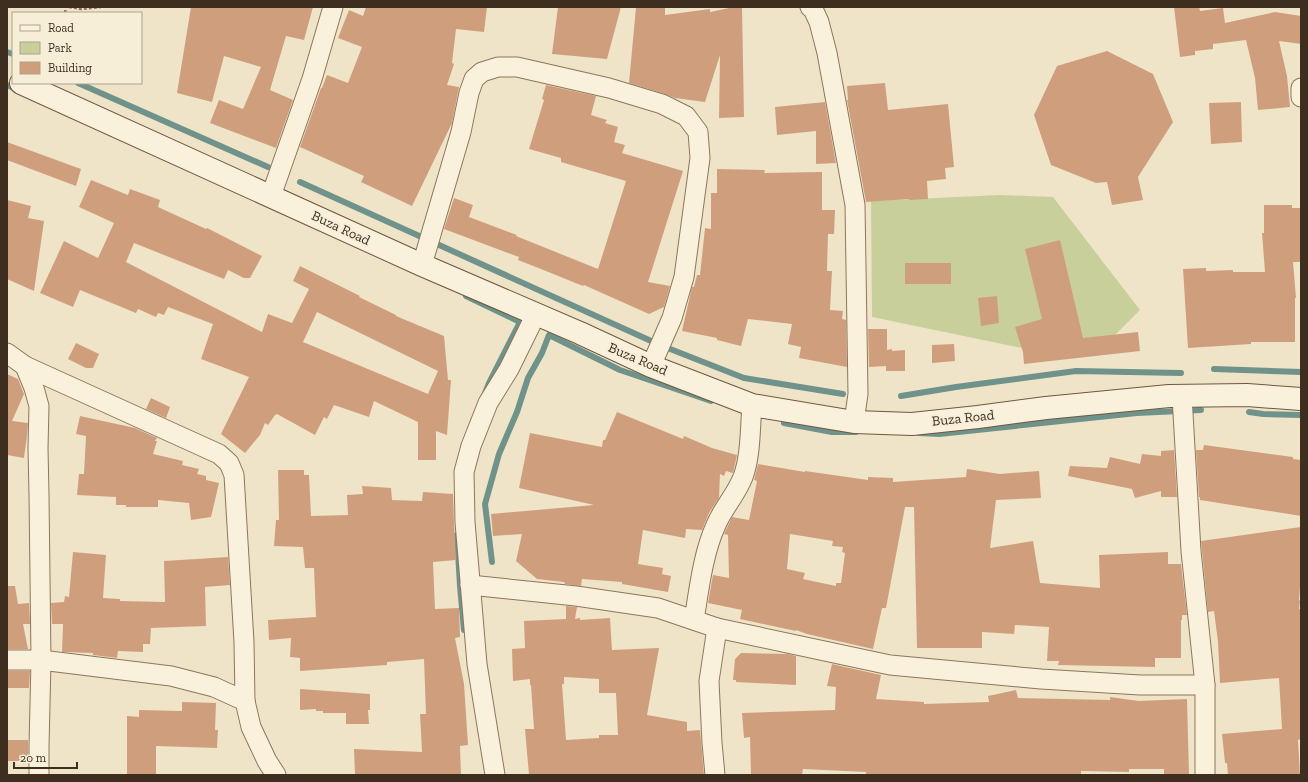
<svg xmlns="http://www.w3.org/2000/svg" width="1308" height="782" viewBox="0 0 1308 782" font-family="'Zilla Slab',serif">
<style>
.green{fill:#c9cf9b}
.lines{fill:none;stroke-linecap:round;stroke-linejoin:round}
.stream{stroke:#6f938a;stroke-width:6}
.building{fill:#cf9f7d;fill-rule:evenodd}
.minor-casing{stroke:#8d765c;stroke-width:21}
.secondary-casing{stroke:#6f573f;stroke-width:24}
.path{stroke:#8d765c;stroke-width:2.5;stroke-dasharray:3 2;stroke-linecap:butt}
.minor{stroke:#faf1dc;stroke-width:19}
.secondary{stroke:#faf1dc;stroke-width:22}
.labels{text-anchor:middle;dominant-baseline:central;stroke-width:4;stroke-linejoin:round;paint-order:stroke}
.street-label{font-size:14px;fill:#3d2e20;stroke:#f7eed8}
</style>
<rect width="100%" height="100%" fill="#f0e4c8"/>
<path class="green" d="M1000,195L1053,197L1140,310L1099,351L1022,348L872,317L871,201Z"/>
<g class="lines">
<g class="stream">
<path d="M7,52L13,54"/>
<path d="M78,83L268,167"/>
<path d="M7,85L18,90"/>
<path d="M300,182L660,345L744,378L843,394"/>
<path d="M466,296L520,322L489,383L485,393"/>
<path d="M1214,369L1301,372"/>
<path d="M901,396L956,387L1076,371L1181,373"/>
<path d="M1249,412L1263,414L1301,415"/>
<path d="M784,423L832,432H856"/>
<path d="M919,433L939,434L1137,413L1201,410"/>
<path d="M457,535L460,586L464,630"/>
<path d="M492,562L485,504L499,454L517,412L528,378L542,353L549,335L620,370L711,401"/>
</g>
</g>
<g class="building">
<path d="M191,7H313L304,40L286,36L270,90L293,100L276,148L210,123L219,100L243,109L261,67L224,56L212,102L177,93Z"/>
<path d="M366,7H487L484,32L456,29L452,63L454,64L447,85L459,87L452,123L412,206L361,182L364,176L300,147L321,88H322L327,75L348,83L362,47L338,38L349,10L363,16Z"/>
<path d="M558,7H621L607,59L552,54Z"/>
<path d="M636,7H665V15L710,9V12L734,7H742L744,117L719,118L720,55L705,102L675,98L665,94L629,83Z"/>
<path d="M1174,7H1199L1200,11L1223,8L1225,23L1275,12L1301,16V44L1279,41L1287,76L1290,107L1258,110L1255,78L1246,40L1213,44V49L1195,51V55L1180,57Z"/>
<path d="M1107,51L1153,74L1173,122L1138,177L1143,200L1112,205L1107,182L1096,183L1051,165L1034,115L1057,66Z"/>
<path d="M885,83L888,110L948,104L954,167L945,168L946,179L927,181L928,199L909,200V199L866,202L847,100H848L847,86Z"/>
<path d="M546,85L596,96L591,115L607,120L605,123L618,127L614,142L625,145L622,153L683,171L648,282L670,286L664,307L649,314L584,285L583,286L541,269L518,260L519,257L444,229L454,198L473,205L469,217L517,235L516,236L598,269L626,181L561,162V158L529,149L544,100L542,99Z"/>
<path d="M825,102L836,163L816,164V131L777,135L775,107Z"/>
<path d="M1241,102L1242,142L1211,144L1209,103Z"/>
<path d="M7,142L81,169L76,186L7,160Z"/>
<path d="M717,169L765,170L764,173L822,172V210H835L834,234H828L827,271H832L830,310L843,311L842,319L846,320L847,367L799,358L801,347L788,344L792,324L748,319L741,346L717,340V338L682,331L692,287H694L697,275H700L705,228L711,229V193H717Z"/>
<path d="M91,180L128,195L130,189L160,200L158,207L206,229L207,228L262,256L250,278H244L228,270L224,279L134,243L126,262L262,332L268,314L292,323L309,289L293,281L300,266L360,296L359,297L396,315V316L444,336L448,380H451L447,435L436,431V460H418V422L374,401L369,417L334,405L327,419L324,417L315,435L277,414L275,415L268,425L265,423L260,435L245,453L221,434L249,377L201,359L213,324L168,307L164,315L158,313L156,317L138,309L136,313L80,290L73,307L40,293L64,241L98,258L114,223L79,207ZM317,312L438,371L428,394L303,342Z"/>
<path d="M7,200L31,206L28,218L44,221L34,291L7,279Z"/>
<path d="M1264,205H1292V208H1301V262H1293L1296,298H1295V342H1251V344L1188,348L1183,269L1206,268V271L1233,270V272H1265L1262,233H1264Z"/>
<path d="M1060,240L1083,338L1138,332L1140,351L1024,364L1023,352L1015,327L1042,319L1025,249Z"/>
<rect x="905" y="263" width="46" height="21"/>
<path d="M997,296L999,323L981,326L978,298Z"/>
<path d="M868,329H887V350L892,349V351L905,350V371H886V366L869,367Z"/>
<path d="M76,343L99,354L93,368H86L68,359Z"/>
<path d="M954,344L955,361L932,363V345Z"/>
<path d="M7,374L18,379L24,394L12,421L28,423L27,436L24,458L7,455Z"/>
<path d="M151,398L170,407L166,418L146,409Z"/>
<path d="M617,412L683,439L684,436L712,448L737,455L733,473L726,471L724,476L720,474L719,498L709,513L702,530L686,529L685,538L643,530L638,564L663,568L662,574L671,576L668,592L622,584V582L582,579L581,586L565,584L564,582L537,579L516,561L522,534L493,536L491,514L594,505L519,488L530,433L602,447L603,440H605Z"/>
<path d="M80,416L135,428L157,438L155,441H157L153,454L183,461L182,465L199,469L197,474L206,476V480L219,483L211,517L191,520L189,503L158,500V507H126V505H116V497L77,495L79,474H84L86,436L76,434Z"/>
<path d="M1204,445L1293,457V459L1301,460V516L1200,500V497H1199L1196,450H1203Z"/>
<path d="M1174,450L1177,497H1161V491L1135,498L1132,489L1068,476L1070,466L1107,468L1110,457L1140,464L1142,454L1161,456V451Z"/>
<path d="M758,464L805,472V471L868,480V477L893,478V482L966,477L967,469L1000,474L1039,471L1041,498L996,500L990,548L1033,541L1040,583L1100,588L1099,555L1168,552V564H1181L1187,615H1182V620H1181V658H1155V667L1058,665L1059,661H1047L1049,627L1015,625L1014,634L982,632V648H917L914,507H905L886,608H882L873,649L807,634L796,630V631L740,619L742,610L708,603L713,575L729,578L728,535L724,534L732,517L749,520L757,481L754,480ZM790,534L833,541L832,546L843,547L842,552L845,553L841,583H836V586L803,579L805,573L787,569Z"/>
<path d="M278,470H304V475H309L311,516L348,515L347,495L363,494L362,486L391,488L392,500L422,501L423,492L453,494L454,522L456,560L433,562L435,609L459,608L460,637L455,638L464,684L468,745L460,746L461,775H355L354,749L422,752L420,714H426L424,659L387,662V665L300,671V658L290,657L291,638L269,640L268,620L316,617L314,568H305L303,547L274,546L276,520H279Z"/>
<path d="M1301,527V574L1299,600L1300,601L1299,609H1301V739L1298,740L1300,775H1228L1227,763H1225L1222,734L1282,729L1279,678L1220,683L1218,642L1214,611L1208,612L1201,541Z"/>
<path d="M73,552L106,555L103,598L120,599V601L165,602L164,561L228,557L230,585L205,587L206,626L151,628L150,644H143V652L118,651L117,658L93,655V653L62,652L63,624H52L51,603L64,602L65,596L69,597Z"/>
<path d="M7,586H15L18,604L29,603L30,624H23L28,649H7Z"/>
<path d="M566,606L577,607L575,619L580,618V620L610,618L612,650L659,648L647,715L687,722V731L700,730L704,775H529L525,729H534L531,685H530V679L513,681L512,649L525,648L524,621L566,619ZM564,677L599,679V693H616L618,735H599V738L566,740L562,684H564Z"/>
<path d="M741,653L788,654L796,656V685L736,682V680H733L735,659Z"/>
<path d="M832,664L881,675L876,699L924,702V704L989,702L988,696L1016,690L1018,698L1110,700V697L1139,701L1187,699L1189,775H1164V769H1129V772L1081,771V775H866V772L803,769L802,775H751L750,737L744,738L742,713L835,710L836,687L827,686Z"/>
<path d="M7,671H30L29,688H7Z"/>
<path d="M300,689L370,694V710H368L369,724H346V713H323V711H316V709L300,710Z"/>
<path d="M182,702L216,703L215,730H218L217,748L156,746V775H127V716L139,717V710L182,711Z"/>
<rect x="7" y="740" width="21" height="21"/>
</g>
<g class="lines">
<g class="minor-casing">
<g id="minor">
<path d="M810,7L813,9L819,22L827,53L855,205L858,394L854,422"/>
<path d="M1301,88V97"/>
<path d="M271,196L312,79L333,7"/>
<path d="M422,265L461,132L469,93L474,79L482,72L498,67H517L609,88L662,104L686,116L698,132L700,158L684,277L672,318L651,366"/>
<path d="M7,353L25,366L34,388L39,406L38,448L39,495L41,660L39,747V775"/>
<path d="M25,366L219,454L229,463L234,475L244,642L245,701L251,727L267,761L276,775"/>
<path d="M1182,396L1191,551L1205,685V775"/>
<path d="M470,585L576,596L658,608L717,628L890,665L1041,679L1140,685H1205"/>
<path d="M694,620C699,590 703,553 716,525C723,508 736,495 743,477C751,455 750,428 752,405"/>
<path d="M7,660H41L171,676L214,687L245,701"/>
<path d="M495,775L477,664L465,522L464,472L471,446L488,403L509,369L536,314"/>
<path d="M715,775L712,743L709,681L717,628"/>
</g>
</g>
<g class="secondary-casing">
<path id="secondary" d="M21,83L422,265L580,333L651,366L752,405L854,422L912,424L978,417L1046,408L1169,396L1247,395L1301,399"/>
</g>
<g class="path">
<path d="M69,7L81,9L101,7"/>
<path d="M65,13L66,7"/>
</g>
<use href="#minor" class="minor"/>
<use href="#secondary" class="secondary"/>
</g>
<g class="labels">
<g class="street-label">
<text transform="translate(341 228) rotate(25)">Buza Road</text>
<text transform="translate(638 359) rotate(23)">Buza Road</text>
<text transform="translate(963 418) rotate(-6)">Buza Road</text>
</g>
</g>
<rect width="1308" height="782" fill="none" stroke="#3d2e20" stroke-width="16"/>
<rect x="12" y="12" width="130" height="72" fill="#f7eed8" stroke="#ada18e"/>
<rect x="20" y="25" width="20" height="6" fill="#faf1dc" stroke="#ada18e"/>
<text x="48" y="32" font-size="12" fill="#3d2e20">Road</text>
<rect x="20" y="42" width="20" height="12" fill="#c9cf9b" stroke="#ada18e"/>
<text x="48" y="52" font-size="12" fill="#3d2e20">Park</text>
<rect x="20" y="62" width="20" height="12" fill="#cf9f7d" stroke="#ada18e"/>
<text x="48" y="72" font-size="12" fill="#3d2e20">Building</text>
<path d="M14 762v6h63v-6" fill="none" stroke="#3d2e20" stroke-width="2"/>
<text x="20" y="762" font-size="12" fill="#3d2e20" stroke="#f7eed8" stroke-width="3" paint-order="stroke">20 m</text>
</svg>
